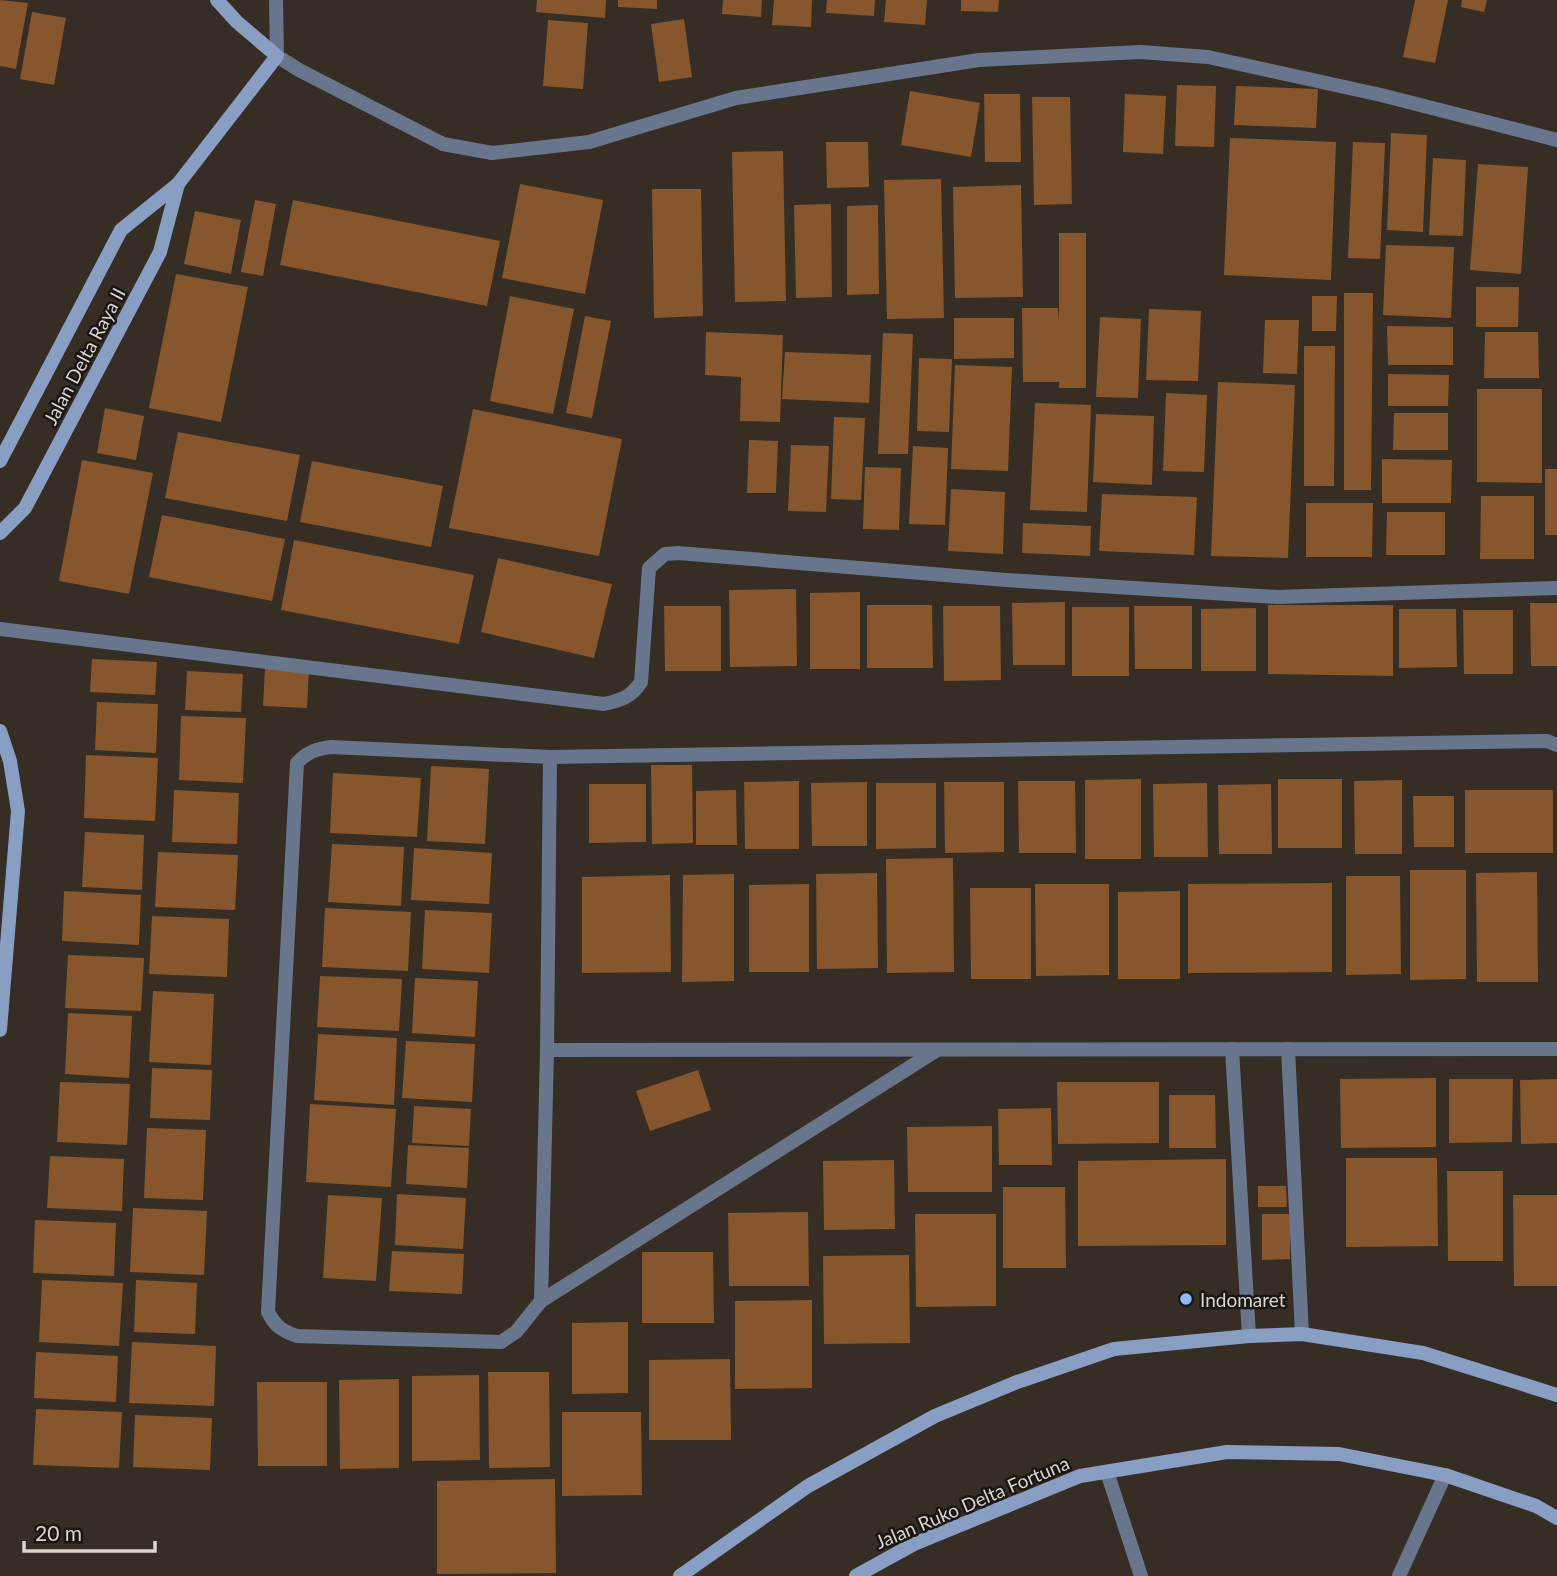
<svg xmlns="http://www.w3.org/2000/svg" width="1557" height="1576" viewBox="0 0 1557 1576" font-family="Lato,sans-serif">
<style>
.building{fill:#88562c}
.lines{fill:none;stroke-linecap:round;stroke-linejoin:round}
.lane{stroke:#68768d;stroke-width:14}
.street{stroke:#68768d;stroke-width:14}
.secondary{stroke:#889ec3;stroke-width:14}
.poi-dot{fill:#90b8fd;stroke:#1a1613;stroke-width:2.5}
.labels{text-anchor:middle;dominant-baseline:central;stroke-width:5;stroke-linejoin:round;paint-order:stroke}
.street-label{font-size:19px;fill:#dbd4cf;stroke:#1a1613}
.poi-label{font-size:19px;fill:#dbd4cf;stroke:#1a1613;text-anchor:start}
</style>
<rect width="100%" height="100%" fill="#362d25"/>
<g class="building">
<path d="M0,0L28,3L16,69L0,66Z"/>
<path d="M537,0H606L605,18L536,12Z"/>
<path d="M618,0H657V9L618,7Z"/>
<path d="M723,0H762L761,17L722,14Z"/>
<path d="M774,0H812L811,27L772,25Z"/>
<path d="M827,0H875L874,16L826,13Z"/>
<path d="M886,0H927L925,25L884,22Z"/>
<path d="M961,0H999L998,12L961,11Z"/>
<path d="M1415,0H1448L1435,63L1403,57Z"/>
<path d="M1462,0H1487L1484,12L1461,7Z"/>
<path d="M32,12L66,18L54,85L20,79Z"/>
<path d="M684,19L692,77L659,82L651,24Z"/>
<path d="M548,20L588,23L583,89L543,86Z"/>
<path d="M1177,85L1216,86L1214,147L1175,146Z"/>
<path d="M1236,86L1318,89L1316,128L1234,125Z"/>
<path d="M910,91L980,103L971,157L901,145Z"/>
<path d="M984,94H1020L1021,162H985Z"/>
<path d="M1125,94L1166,96L1163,154L1123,152Z"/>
<path d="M1032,97H1070L1072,204L1034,205Z"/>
<path d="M1391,133L1427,135L1423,232L1387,230Z"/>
<path d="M1230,138L1336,142L1331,280L1224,275Z"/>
<path d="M826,142H868L869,187L827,188Z"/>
<path d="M1353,142L1385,143L1380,259L1348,258Z"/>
<path d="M783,151L786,301L735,302L732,152Z"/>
<path d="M1433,158L1466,160L1463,236L1429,235Z"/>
<path d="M1478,164L1528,167L1521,274L1470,270Z"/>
<path d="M941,179L944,318L887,319L884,180Z"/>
<path d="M520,184L603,200L585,294L502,278Z"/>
<path d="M1021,185L1023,297L955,298L953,187Z"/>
<path d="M652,189H701L703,316L654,318Z"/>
<path d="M255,200L276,204L263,276L241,272Z"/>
<path d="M293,200L500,241L487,306L280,265Z"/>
<path d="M831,204L832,297L796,298L794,205Z"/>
<path d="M878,205L879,294L847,295V206Z"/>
<path d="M195,211L241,220L231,274L184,264Z"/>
<path d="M1059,233H1086V388H1059V382H1023L1022,308H1058L1059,322Z"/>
<path d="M1386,245L1454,247L1451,318L1383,315Z"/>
<path d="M176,274L248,287L221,422L149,408Z"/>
<path d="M1476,287H1519L1518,327H1476Z"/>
<path d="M1344,293H1373L1371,490H1344Z"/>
<path d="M510,296L574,309L553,414L490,401Z"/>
<path d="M1312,296H1337L1336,331H1312Z"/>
<path d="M1149,309L1201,311L1198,381L1146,380Z"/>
<path d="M585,316L611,321L592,418L566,413Z"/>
<path d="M1100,317L1141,319L1138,398L1096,397Z"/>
<path d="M954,318H1014V358L954,359Z"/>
<path d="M1265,320H1299L1297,374L1263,373Z"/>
<path d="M1387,326L1453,327V365H1388Z"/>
<path d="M706,332L783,335L780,422L740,421L741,377L705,375Z"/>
<path d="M1485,332H1538L1539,378H1484Z"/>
<path d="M883,333L913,334L908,454H878Z"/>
<path d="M1304,346H1335L1334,486H1304Z"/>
<path d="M785,352L871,355L869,403L782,399Z"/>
<path d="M919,358L952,359L949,432L917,431Z"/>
<path d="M955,365L1012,367L1008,471L951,469Z"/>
<path d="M1388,374L1449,375L1448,406H1388Z"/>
<path d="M1218,382L1295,385L1288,558L1211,556Z"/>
<path d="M1477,389H1542V483L1477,482Z"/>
<path d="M1166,393L1207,395L1204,472L1163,471Z"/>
<path d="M1035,403L1091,405L1087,512L1030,510Z"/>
<path d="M105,408L144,416L136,460L97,453Z"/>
<path d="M473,409L622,439L599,556L449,528Z"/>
<path d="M1394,413H1448V450H1393Z"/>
<path d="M1096,414L1154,416L1152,485L1093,482Z"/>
<path d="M834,417L865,418L861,500L831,499Z"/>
<path d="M178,432L300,455L287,521L165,498Z"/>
<path d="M749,440L778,441L776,493H747Z"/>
<path d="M791,445L829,446L826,512L788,511Z"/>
<path d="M913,446L948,448L945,525L909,524Z"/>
<path d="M1382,459L1452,460L1451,503H1382Z"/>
<path d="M82,460L153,473L129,594L59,581Z"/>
<path d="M312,461L443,486L431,547L300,522Z"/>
<path d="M865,467L901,468L899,530L863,529Z"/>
<rect x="1545" y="469" width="12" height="66"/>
<path d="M951,489L1005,492L1003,554L948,551Z"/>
<path d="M1102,494L1197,497L1194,555L1099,551Z"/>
<path d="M1481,496H1534V559H1480Z"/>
<path d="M1306,503H1373L1372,557H1306Z"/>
<path d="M1387,512H1445V555H1386Z"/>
<path d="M162,515L285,539L272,601L149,577Z"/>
<path d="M1023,523L1091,526L1090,556L1022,553Z"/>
<path d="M294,540L474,575L459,644L281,610Z"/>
<path d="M498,558L612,584L594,658L481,632Z"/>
<path d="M796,589L797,666L730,667L729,590Z"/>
<path d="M860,592V669H810V593Z"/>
<path d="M1065,602V665H1013L1012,603Z"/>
<path d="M1530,603H1557V666H1531Z"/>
<path d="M867,605H932L933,668H867Z"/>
<path d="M1268,605H1393V676L1268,674Z"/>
<path d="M664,606H721V671H665Z"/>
<path d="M943,606H1000L1001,680L944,681Z"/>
<path d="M1134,606H1192V669H1135Z"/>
<rect x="1072" y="607" width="57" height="69"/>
<path d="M1256,608V671H1201V609Z"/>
<path d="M1399,609H1456L1457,667L1399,668Z"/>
<path d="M1463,610H1513V674H1464Z"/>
<path d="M92,659L157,662L155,695L90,692Z"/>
<path d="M265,667L309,669L307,708L263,706Z"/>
<path d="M187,671L243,674L241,712L185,710Z"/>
<path d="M97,702L158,704L156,753L95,750Z"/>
<path d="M181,716L246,718L243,783L179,780Z"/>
<path d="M86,755L158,758L155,821L84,818Z"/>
<path d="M651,765H692L693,843L652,844Z"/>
<path d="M431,766L489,769L485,844L427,841Z"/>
<path d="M333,773L421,778L417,837L330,833Z"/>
<path d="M1141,779V859H1085V780Z"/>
<rect x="1278" y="779" width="64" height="69"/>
<path d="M1402,780V854H1355L1354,781Z"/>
<path d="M799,781V849H745L744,782Z"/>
<path d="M1018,781H1075L1076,853H1019Z"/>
<path d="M867,782V846H812L811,783Z"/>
<path d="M944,782H1004V852L945,853Z"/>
<path d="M876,783H936V848L876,849Z"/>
<path d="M1207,783L1208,857H1154L1153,784Z"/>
<path d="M589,784H646V842L589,843Z"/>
<path d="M1271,784L1272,854H1219L1218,785Z"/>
<path d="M174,790L239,793L237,844L172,842Z"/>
<path d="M736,790L737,845H696V791Z"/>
<rect x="1465" y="790" width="88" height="63"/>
<path d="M1413,796H1454V847H1414Z"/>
<path d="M85,832L144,835L142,890L82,887Z"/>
<path d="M332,844L404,847L401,906L328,902Z"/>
<path d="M414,848L492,853L489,904L411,900Z"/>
<path d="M158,852L238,855L235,910L155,907Z"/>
<path d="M953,858L954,972L887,973L886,859Z"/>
<path d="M1410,870H1466V979L1410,980Z"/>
<path d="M1537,872L1538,982H1477L1476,873Z"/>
<path d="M877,873L878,968L817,969L816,874Z"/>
<path d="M734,874V981L682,982L683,875Z"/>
<path d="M670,875L671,972L582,973V877Z"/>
<path d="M1346,876H1400L1401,974L1346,975Z"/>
<path d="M1332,883V972L1188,973V884Z"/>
<path d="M809,884V972H749V885Z"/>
<path d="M1035,884H1109V975L1036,976Z"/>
<path d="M970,888H1031V979H971Z"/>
<path d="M64,891L141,895L139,945L62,941Z"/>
<path d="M1180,891V979H1118V892Z"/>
<path d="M325,908L411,912L408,971L322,967Z"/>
<path d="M425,910L492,913L489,973L422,969Z"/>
<path d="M152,916L229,919L227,977L149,974Z"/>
<path d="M68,955L144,958L141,1011L65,1008Z"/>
<path d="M320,976L402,979L399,1031L317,1027Z"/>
<path d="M415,978L478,981L475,1037L412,1033Z"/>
<path d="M153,991L214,994L211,1065L149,1062Z"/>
<path d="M68,1013L132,1016L129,1078L65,1074Z"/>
<path d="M318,1034L397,1038L394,1105L314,1100Z"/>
<path d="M406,1041L475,1044L472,1102L402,1098Z"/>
<path d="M152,1068L212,1070L210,1120L150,1118Z"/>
<path d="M698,1070L711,1110L650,1131L636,1091Z"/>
<path d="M1436,1078V1147L1341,1148L1340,1079Z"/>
<path d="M1449,1079H1513L1512,1142L1449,1143Z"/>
<path d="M1557,1079V1143L1521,1144L1520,1080Z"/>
<path d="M60,1082L130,1084L127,1145L57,1142Z"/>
<path d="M1057,1082H1159V1143L1058,1144Z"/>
<path d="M1169,1095H1215L1216,1148H1169Z"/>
<path d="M310,1104L396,1109L391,1187L306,1182Z"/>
<path d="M414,1106L471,1109L469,1146L412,1143Z"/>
<path d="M1051,1108L1052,1165H999L998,1109Z"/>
<path d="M992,1126V1192H908L907,1127Z"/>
<path d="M147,1128L206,1130L203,1200L144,1198Z"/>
<path d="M408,1145L469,1148L467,1188L406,1184Z"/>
<path d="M50,1156L124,1159L122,1211L47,1208Z"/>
<path d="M1346,1158H1437L1438,1246L1346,1247Z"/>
<path d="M1226,1159V1245L1078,1246V1161Z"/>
<path d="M894,1160L895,1229L824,1230L823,1161Z"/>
<path d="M1447,1171H1503V1261H1448Z"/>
<path d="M1258,1186H1286L1287,1207H1258Z"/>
<path d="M1003,1187H1065L1066,1268H1003Z"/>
<path d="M397,1194L466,1198L463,1249L395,1245Z"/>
<path d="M328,1195L382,1198L376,1281L323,1278Z"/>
<path d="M1513,1195H1557V1286H1514Z"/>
<path d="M133,1208L207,1211L204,1275L130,1272Z"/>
<path d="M808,1212L809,1286H729L728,1213Z"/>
<path d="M915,1214H996V1306L916,1307Z"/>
<path d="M1262,1214H1290V1259L1262,1260Z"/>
<path d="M35,1220L116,1223L114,1276L33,1273Z"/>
<path d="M392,1251L464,1254L462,1294L389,1291Z"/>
<path d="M642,1252H713L714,1323H642Z"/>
<path d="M909,1255L910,1343L824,1344L823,1256Z"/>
<path d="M42,1280L123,1283L119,1346L39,1342Z"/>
<path d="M136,1280L197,1283L195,1334L134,1332Z"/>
<path d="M812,1300V1388L735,1389V1301Z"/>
<path d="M628,1322V1393L572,1394V1323Z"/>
<path d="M132,1342L216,1346L214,1406L129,1403Z"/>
<path d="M36,1352L118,1356L116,1402L34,1398Z"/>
<path d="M730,1359L731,1440H649V1360Z"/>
<path d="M488,1372H549L550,1467L489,1468Z"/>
<path d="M479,1375L480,1460L412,1461V1376Z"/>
<path d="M399,1379V1468L340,1469L339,1380Z"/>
<path d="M257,1382H327V1466H258Z"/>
<path d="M36,1409L122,1412L119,1468L33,1465Z"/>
<path d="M562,1412H641L642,1495L562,1496Z"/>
<path d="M135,1415L212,1418L210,1470L133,1467Z"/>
<path d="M555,1479L556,1573L437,1574V1481Z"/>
</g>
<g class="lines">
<g class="lane">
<path d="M1107,1472L1141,1576"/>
<path d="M1399,1576L1445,1475"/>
</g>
<g class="street">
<path d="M276,0L277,56L299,70L443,144L492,153L589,142L736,98L979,60L1140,52L1208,57L1381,95L1557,140"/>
<path d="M0,629L604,704C622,700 631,697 641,682L649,568L665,554L678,553L1006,580L1277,597L1557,588"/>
<path d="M1232,1049L1249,1336"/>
<path d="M1288,1049L1302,1334"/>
<path d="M547,1050L1557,1049"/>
<path d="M937,1050L541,1301L516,1332L501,1342L297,1336C282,1331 275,1326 268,1312L297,763C307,752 316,749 331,747L550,757L1547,741L1557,745"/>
<path d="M541,1301L547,1050L550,757"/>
</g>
<g class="secondary">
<path d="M0,461L121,230L178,184L277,56L237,22L217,0"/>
<path d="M0,533L25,508L160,252L178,184"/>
<path d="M0,731L10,761L18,811L0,1030"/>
<path d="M680,1576L808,1486L935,1416L1017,1382L1114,1349L1249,1336L1302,1334L1423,1353L1557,1395"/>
<path d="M856,1576L914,1544L1080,1476L1227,1452L1339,1454L1445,1475L1536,1506L1557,1518"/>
</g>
</g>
<circle class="poi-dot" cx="1186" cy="1299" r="7"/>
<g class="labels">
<g class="street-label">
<text transform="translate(84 356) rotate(-62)">Jalan Delta Raya II</text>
<text transform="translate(972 1502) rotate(-23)">Jalan Ruko Delta Fortuna</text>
</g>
<g class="poi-label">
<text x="1200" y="1299">Indomaret</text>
</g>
</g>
<path d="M24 1541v10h131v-10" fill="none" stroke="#dbd4cf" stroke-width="3.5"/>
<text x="35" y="1541" font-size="21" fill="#dbd4cf" stroke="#1a1613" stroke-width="5" paint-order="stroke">20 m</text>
</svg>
